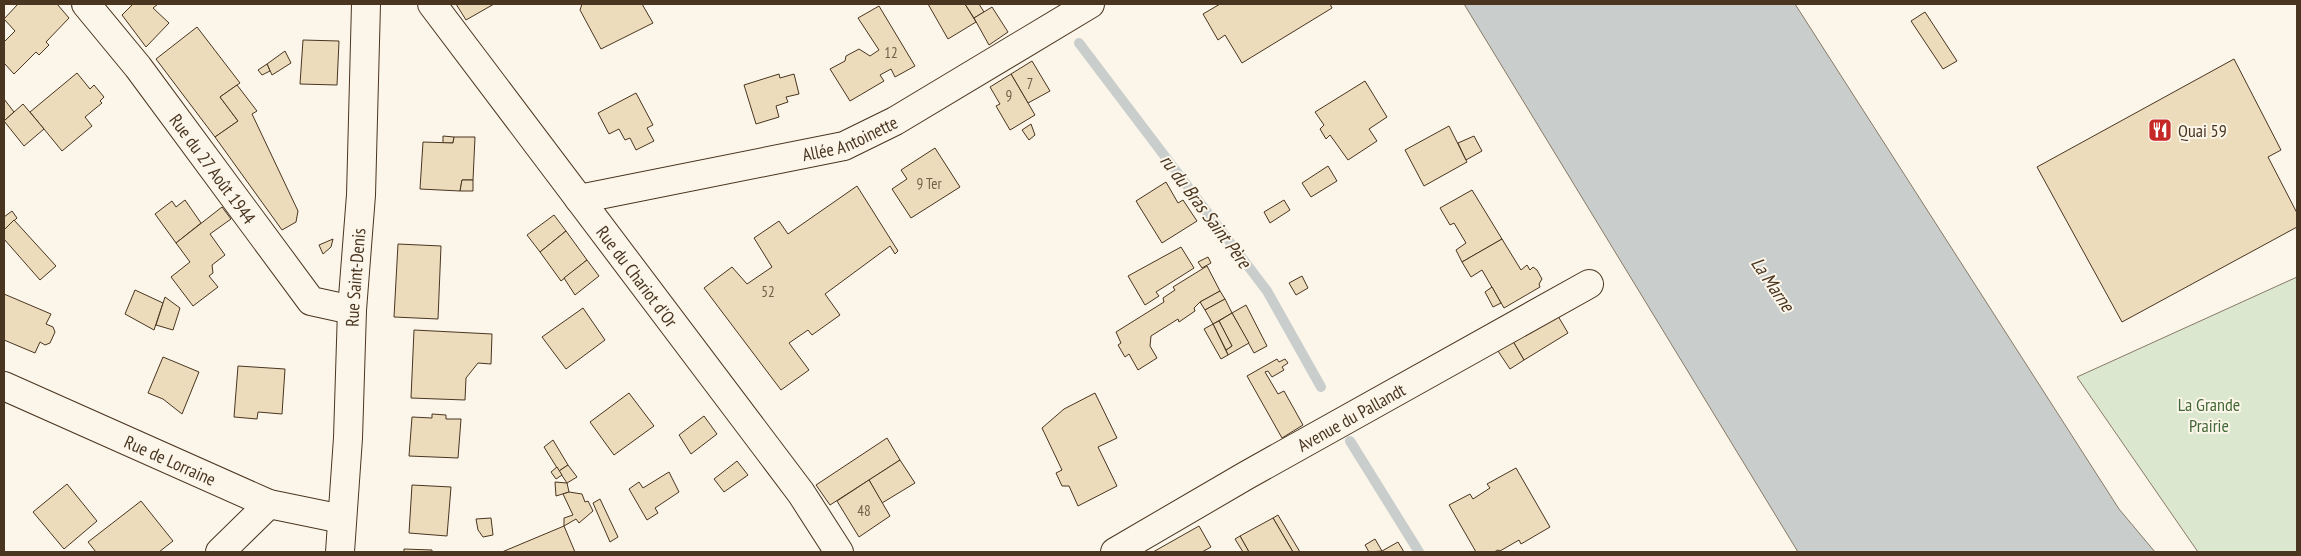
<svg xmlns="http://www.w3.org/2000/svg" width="2301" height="556" viewBox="0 0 2301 556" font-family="'PT Sans Narrow',sans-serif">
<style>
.green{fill:#dce7d0;stroke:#887966}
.water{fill:#c9cecd;stroke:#887966}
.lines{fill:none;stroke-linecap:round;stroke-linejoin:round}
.stream{stroke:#c9cecd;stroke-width:10}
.building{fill:#ecdcbc;stroke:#4a3520}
.minor-casing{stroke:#4a3520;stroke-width:30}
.tertiary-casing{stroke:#4a3520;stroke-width:30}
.secondary-casing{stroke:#4a3520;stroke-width:30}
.minor{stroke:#fbf6e9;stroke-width:28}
.tertiary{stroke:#fbf6e9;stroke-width:28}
.secondary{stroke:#fbf6e9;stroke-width:28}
.labels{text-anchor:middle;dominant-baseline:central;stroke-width:4;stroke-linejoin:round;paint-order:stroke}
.number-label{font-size:15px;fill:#725f47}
.poi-label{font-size:18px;fill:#4a3520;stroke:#fbf6e9;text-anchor:start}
.street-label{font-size:18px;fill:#4a3520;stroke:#fbf6e9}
.park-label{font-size:18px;fill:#436837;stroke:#fbf6e9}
.water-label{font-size:19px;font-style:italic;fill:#4a3520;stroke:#fbf6e9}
</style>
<rect width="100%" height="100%" fill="#fbf6e9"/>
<path class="green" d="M2297,277V552H2198L2077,377Z"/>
<path class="water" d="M1464,4H1795L2119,509L2155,552H1798Z"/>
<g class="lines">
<g class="stream">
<path d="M1079,43L1267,291L1321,387"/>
<path d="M1350,441L1419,552"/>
</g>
</g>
<g class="building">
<path d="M18,4H57L69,18L46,42L49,45L39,55L36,52L14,74L4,63V42L15,31L4,19Z"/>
<path d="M133,4H158L153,8L169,23L146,47L122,15Z"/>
<path d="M456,4H494L466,20Z"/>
<path d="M582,4H642L653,23L601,49L580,10Z"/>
<path d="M928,4H965L976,22L948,39Z"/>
<path d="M965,4H979L984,12L974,18Z"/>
<path d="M1220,4H1330L1332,8L1242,63L1225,35L1218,40L1203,14Z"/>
<path d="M879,6L915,66L895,77L891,69L880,75L884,81L850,101L830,69L845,61L846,56L859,49L870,56L879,50L858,18Z"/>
<path d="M992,7L1008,32L989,45L974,18Z"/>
<path d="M1925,12L1957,61L1943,69L1911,21Z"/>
<path d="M197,27L240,83L220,97L238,121L215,137L156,59Z"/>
<path d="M303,40L339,41L337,85L300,84Z"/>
<path d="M285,51L291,63L272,75L267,64Z"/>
<path d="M2234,59L2281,150L2268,157L2297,213V227L2122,322L2037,167Z"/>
<path d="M1032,61L1050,91L1028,103L1011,74Z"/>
<path d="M267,64L270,71L262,75L258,70Z"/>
<path d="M77,73L90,89L94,85L104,97L100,101L102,103L85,117L92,126L62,151L30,112Z"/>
<path d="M779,74L780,78L794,74L799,94L786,97L788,102L776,106L779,117L756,124L744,85Z"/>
<path d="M1011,74L1035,115L1010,130L996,106L1000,104L990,87Z"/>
<path d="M1365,81L1387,117L1369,129L1377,141L1348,160L1330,135L1326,139L1320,129L1324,125L1315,112Z"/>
<path d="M237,85L257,111L252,114L298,211L296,222L282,230L215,137L238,121L220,97Z"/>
<path d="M636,93L653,125L647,128L654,141L636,150L630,138L625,140L619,129L609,134L598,113Z"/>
<path d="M4,99L14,112L4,121Z"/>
<path d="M23,104L44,129L24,146L4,121Z"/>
<path d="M1031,124L1035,135L1029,140L1022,130Z"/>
<path d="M1449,126L1467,162L1424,186L1405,150Z"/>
<path d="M443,136L454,137L453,143H443Z"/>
<path d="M1474,136L1482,151L1466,160L1458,143Z"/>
<path d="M454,137H475L473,180H462L460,191L420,189L423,142L453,143Z"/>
<path d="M935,148L960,187L911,218L892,189L907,179L901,170Z"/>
<path d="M1328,166L1337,181L1311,197L1302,183Z"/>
<path d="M462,180H473V191H460Z"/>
<path d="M1166,182L1178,203L1183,200L1197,221L1162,243L1136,201Z"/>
<path d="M857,186L898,251L895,254L890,246L825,294L840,315L812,335L808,330L789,343L809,370L781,390L704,288L732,267L747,284L772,267L754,238L779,221L788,234Z"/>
<path d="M1472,190L1502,239L1462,262L1456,250L1466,243L1454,223L1450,225L1440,208Z"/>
<path d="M185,200L201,223L176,243L155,214L172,201L176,207Z"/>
<path d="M1284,200L1290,210L1270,223L1264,212Z"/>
<path d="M222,207L231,219L210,234L225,255L212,265L213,273L209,276L218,287L193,306L171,277L190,262L176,243Z"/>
<path d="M12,211L17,218L4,230V217Z"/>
<path d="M554,215L566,231L540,252L527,235Z"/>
<path d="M14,220L56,266L40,280L4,239V230Z"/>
<path d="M566,231L587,260L561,281L540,252Z"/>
<path d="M333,239L331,247L323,254L319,245Z"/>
<path d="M1502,239L1521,270L1527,265L1530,270L1533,267L1537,270L1542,279L1539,284L1540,287L1504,308L1482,270L1471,277L1462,262Z"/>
<path d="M398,244L441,246L438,319L394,317Z"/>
<path d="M1181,247L1194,268L1156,292L1159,296L1145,305L1128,276Z"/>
<path d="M1208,257L1211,263L1202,268L1198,262Z"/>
<path d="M587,260L599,276L575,295L564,278Z"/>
<path d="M1207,266L1220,291L1200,302L1194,308L1195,311L1179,322L1178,319L1151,336L1150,346L1157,358L1138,370L1129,354L1125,357L1118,345L1121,343L1116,332L1164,302L1163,298L1175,290L1173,287Z"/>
<path d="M1302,276L1308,288L1296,295L1289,283Z"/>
<path d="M1492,287L1501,303L1493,307L1485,292Z"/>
<path d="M135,290L163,303L154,330L125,314Z"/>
<path d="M1220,291L1225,299L1205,310L1200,302Z"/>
<path d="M4,294L51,314L46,324L53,327L55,332L50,343L45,345L40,342L35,353L4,340Z"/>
<path d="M165,297L180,308L173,330L156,325Z"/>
<path d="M1225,299L1232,313L1213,324L1205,310Z"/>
<path d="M1246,305L1267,346L1254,353L1232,313Z"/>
<path d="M583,308L605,340L566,369L542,337Z"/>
<path d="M1555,311L1568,333L1524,360L1511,338Z"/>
<path d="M1232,313L1249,343L1228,355L1226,350L1232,346L1219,321Z"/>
<path d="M1219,321L1232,346L1226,350L1213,324Z"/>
<path d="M1213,324L1228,355L1221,359L1204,329Z"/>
<path d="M414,330L492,334L491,364L478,363L466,378L465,400L411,398Z"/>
<path d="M1511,338L1524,360L1510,369L1496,348Z"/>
<path d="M163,357L199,372L182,414L163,399L148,393Z"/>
<path d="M1277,359L1279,362L1285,359L1288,363L1282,367L1284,370L1272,377L1268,371L1265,372L1278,394L1284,391L1303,425L1282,438L1247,376Z"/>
<path d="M238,366L285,369L282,414L258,412L257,419L234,417Z"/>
<path d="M629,393L654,426L614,455L590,422Z"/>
<path d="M1095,393L1117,438L1098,447L1117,486L1078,506L1069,486H1062L1056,473L1062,470L1042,428L1064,409Z"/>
<path d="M432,414L446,415V419H461L458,458L409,456L412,417L432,418Z"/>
<path d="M704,416L717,434L691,454L679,435Z"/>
<path d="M887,438L900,460L830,505L816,485Z"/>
<path d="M553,440L568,465L559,471L544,447Z"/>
<path d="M900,460L915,483L882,503L869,480Z"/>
<path d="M737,461L748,475L724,492L714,479Z"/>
<path d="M568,465L577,477L567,483L559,471Z"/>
<path d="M557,467L562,475L556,479L551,472Z"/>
<path d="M1516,468L1550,527L1521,544L1519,540L1500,551L1498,550L1494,552H1476L1449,505L1470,494L1473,499L1490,488L1487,484Z"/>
<path d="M669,472L679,492L655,508L658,513L647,520L629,489L639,482L643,488Z"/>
<path d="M869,480L890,516L859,537L837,501Z"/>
<path d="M555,482L567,483L569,492L556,496Z"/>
<path d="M67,484L97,521L64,549L33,512Z"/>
<path d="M412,485L451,487L447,536L409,533Z"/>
<path d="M569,492L582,494L585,502L588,501L593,511L579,523L576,519L564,526V518L573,515L563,494Z"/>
<path d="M600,499L618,537L610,542L593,503Z"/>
<path d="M141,501L173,541L159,552H96L88,542Z"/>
<path d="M1278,515L1300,552H1293L1273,518Z"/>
<path d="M491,518L493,535L483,537L478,530L476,519Z"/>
<path d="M1273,518L1293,552H1249L1240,536Z"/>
<path d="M564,526L575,552H502Z"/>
<path d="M1199,526L1211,547L1202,552H1153Z"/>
<path d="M1240,536L1249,552H1243L1235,539Z"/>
<path d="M1375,539L1382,551L1369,552L1365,545Z"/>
<path d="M1398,542L1404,552H1382V551Z"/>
<path d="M404,549L432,550V552H404Z"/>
</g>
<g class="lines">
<g class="minor-casing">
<g id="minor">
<path id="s1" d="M86,4L138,67L311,301L352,310"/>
<path id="s2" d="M432,4L801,493L839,552"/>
<path id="s3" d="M579,199L844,146L895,121L1090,4"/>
<path d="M220,552L269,504"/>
<path id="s4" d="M1115,552L1247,475L1589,284"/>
</g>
</g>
<g class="tertiary-casing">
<g id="tertiary">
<path id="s5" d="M4,386L269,504L342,519"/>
</g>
</g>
<g class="secondary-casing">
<g id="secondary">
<path id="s6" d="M340,552L348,438L352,310L361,195L366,4"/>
</g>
</g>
<use href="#minor" class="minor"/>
<use href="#tertiary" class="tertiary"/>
<use href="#secondary" class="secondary"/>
</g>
<defs>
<g id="restaurant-square" transform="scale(1.25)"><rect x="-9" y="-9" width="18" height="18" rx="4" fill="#c62828" stroke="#fbf6e9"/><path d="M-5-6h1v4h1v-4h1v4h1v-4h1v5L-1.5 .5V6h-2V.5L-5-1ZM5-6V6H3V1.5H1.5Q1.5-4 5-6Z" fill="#fff"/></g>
</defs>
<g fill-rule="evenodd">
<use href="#restaurant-square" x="2160" y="130"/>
</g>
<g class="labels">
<g class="number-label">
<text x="891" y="52">12</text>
<text x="1030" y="83">7</text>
<text x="1009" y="95">9</text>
<text x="929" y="183">9 Ter</text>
<text x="768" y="291">52</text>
<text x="864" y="510">48</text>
</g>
<g class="poi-label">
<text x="2178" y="130">Quai 59</text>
</g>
<g class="street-label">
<text stroke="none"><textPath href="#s3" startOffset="278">Allée Antoinette</textPath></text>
<text stroke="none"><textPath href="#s1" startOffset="208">Rue du 27 Août 1944</textPath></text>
<text stroke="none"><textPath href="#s2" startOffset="341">Rue du Chariot d'Or</textPath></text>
<text stroke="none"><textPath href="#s6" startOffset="275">Rue Saint-Denis</textPath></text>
<text stroke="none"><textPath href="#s4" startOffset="272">Avenue du Pallandt</textPath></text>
<text stroke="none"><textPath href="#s5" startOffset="182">Rue de Lorraine</textPath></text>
</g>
<g class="park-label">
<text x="2209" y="404">La Grande<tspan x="2209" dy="21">Prairie</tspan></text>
</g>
<g class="water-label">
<text transform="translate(1206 211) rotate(53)">ru du Bras Saint Père</text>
<text transform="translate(1773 284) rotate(56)">La Marne</text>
</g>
</g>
<rect width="2301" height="556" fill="none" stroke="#4a3520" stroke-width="10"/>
</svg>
